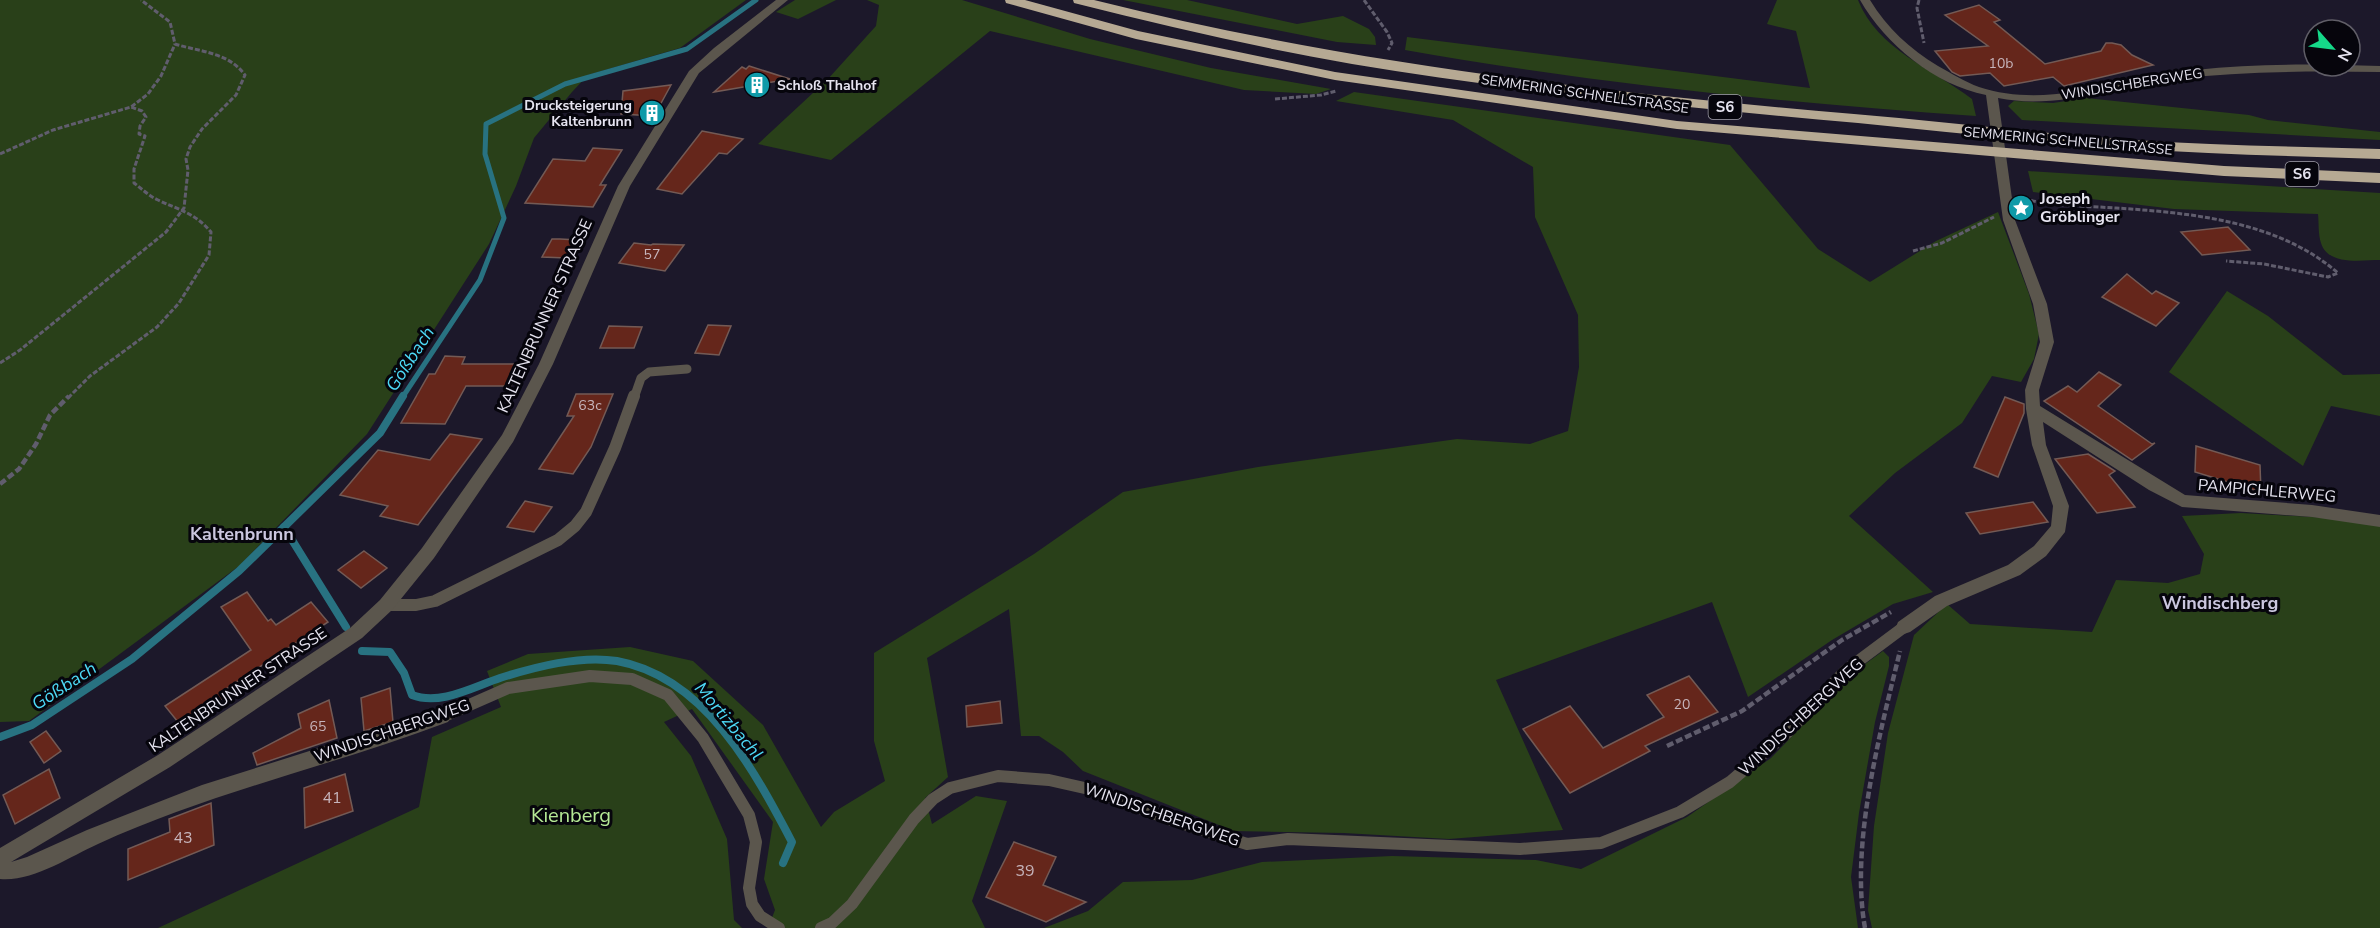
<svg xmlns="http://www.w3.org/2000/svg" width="2380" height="928" viewBox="0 0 2380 928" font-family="'Nunito Sans',sans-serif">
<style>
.green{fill:#294019}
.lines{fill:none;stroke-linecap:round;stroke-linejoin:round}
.stream-far1{stroke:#287281;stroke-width:5}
.stream{stroke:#287281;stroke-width:8}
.building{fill:#65261b;stroke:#735a55;stroke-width:1.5}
.path-far1{stroke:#605d6d;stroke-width:3;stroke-dasharray:5 2;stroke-linecap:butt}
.path{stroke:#605d6d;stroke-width:4.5;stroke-dasharray:7 3;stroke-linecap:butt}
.lane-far1{stroke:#5b564d;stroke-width:9}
.lane{stroke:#5b564d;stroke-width:12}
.street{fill:#5b564d;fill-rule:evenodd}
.highway{fill:#b6a993;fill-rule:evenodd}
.labels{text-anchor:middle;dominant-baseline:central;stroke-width:6;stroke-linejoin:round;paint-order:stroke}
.number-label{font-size:14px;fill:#c6b4bb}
.far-street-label{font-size:14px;fill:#e6e4f0;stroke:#06050c}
.far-poi-label{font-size:14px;font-weight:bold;fill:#e6e4f0;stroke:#06050c;text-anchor:start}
.shield{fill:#06050c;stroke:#a3a1ac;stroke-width:1.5}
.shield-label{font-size:15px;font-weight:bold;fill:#e6e4f0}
.poi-label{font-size:16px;font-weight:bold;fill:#e6e4f0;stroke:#06050c;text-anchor:start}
.street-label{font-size:16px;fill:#e6e4f0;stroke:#06050c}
.near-number-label{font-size:16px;fill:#c6b4bb}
.water-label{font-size:18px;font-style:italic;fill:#4dd9f6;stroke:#06050c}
.neighbourhood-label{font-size:18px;font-weight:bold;fill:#cbc7df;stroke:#06050c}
.near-park-label{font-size:20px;fill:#b5e995;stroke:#06050c}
</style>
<rect width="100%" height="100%" fill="#1c182a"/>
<g class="green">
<path d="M0,0H746L680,48L588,75L572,92L534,138L516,186L489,244L367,434L239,566L29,721L0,722Z"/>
<path d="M795,0H836L798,19L776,12Z"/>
<path d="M867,0H962L1090,39L1211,68L1331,89L1316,94L1244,90L990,31L831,160L758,144L827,80L876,26L879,5Z"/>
<path d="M1123,0H1187L1297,24L1343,16L1369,29L1375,37L1376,45L1337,42Z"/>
<path d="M1777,0H1858C1877,49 1933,69 1972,99L1976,116C1785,103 1593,83 1405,50L1407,37L1810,88L1796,31L1767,24Z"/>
<path d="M1354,92L1730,145L1818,249L1870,282L1936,241L1998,212L2029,294L2039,334L2034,359L2021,382L1992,376L1962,423L1895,473L1849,516L1933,592L1893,604L1832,640L1748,697L1712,602L1496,680L1563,830L1449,839L1344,833L1234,831L1083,771L1063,752L1039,736H1021L1009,609L927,658L948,777L925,798L932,824L976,796L1007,801L972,901L985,928H768L775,910L764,879L773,822L692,709L664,722L691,756L727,839L734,920L742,928H158L419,807L432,737L501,707L487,671L528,654L630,647L693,661L763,725L821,827L834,812L885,781L874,741V653L1034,554L1123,492L1258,467L1457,439L1530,444L1568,431L1579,367L1578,315L1535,217L1533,167L1453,120L1336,101Z"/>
<path d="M2086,98L2249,115L2268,120L2380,132V140L2022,120L2008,106L2014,101L2053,103Z"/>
<path d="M2028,171L2380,193V260C2361,260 2328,266 2321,243C2318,234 2319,223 2318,214L2174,209L2033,192Z"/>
<path d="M2227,291L2268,316L2343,375L2380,374V416L2331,406L2303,466L2169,372Z"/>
<path d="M2241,513L2329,518L2380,526V928H1872L1868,910L1874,826L1888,733L1914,635L1947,604L1970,624L2092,632L2116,580L2168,583L2200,574L2204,554L2182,516Z"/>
<path d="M1883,651L1889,657V666L1875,722L1859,813L1851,877L1858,928H1044L1088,911L1123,882L1192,880L1262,862L1392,856L1536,860L1581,869L1687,817L1771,758L1857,670Z"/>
</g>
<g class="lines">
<path class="stream-far1" d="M402,398L480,280L504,218L485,154L486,124L565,84L687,49L756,0"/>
<g class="stream">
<path d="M284,527L346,627"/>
<path d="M362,651L390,652L404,673L412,695C440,706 473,687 500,678C535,667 580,655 617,661C705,677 754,770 792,842L783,863"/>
<path d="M0,737L32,725L132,659L239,571L380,433L403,396"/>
</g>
</g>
<g class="building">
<path d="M1979,5L2000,20L1994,22L2045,64L2101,51L2106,43H2112L2121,45L2132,55L2153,65L2064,86L2053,77L2004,86L1990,73L1960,76L1952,72L1935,51L1988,46L1945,15Z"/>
<path d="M749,66L790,79L714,92L742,67L746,69Z"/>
<path d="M671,85L654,116L621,114L623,91Z"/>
<path d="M702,131L743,139L727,154L719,153L682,194L657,189Z"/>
<path d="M593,148L622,150L600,185H606L593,207L525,203L553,159L585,161Z"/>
<path d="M2228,227L2250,250L2202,255L2181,232Z"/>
<path d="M552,239H560L577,240L567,258L542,257Z"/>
<path d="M634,243L651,245L653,244L684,245L665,271L619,263Z"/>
<path d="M2127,274L2152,294L2156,291L2179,303L2156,326L2102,297Z"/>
<path d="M708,325L731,326L719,355L695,353Z"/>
<path d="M609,326L642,327L634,348H600Z"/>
<path d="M445,356L465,357L462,364H521L511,386H466L445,424L401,423L429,374H435Z"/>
<path d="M2099,372L2121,385L2098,406L2152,444L2155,443L2132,460L2044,401L2068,386L2077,392Z"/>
<path d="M576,394H613L591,447L573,474L539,469L574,416H567Z"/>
<path d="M2005,397L2024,404V413L1998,477L1974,467Z"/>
<path d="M450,434L482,439L418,525L380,516L388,506L340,495L378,450L430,460Z"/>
<path d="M2196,446L2260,465L2261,492L2195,472Z"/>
<path d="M2088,454L2115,471L2109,475L2135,507L2097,513L2055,459Z"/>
<path d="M525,501L552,507L534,532L507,527Z"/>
<path d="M2033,502L2048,522L1980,534L1966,513Z"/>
<path d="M364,551L387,568L361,588L338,570Z"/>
<path d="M247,592L268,621L271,619L276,625L311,602L328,622L226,689L230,693L182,727L165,706L251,650L221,607Z"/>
<path d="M1689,676L1718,712L1645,746L1650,751L1570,793L1523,729L1570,706L1603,748L1664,717L1647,695Z"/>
<path d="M390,688L393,722L364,731L361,698Z"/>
<path d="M329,700L337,738L257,765L253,753L301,728L298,714Z"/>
<path d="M1000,701L1002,723L967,727L966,706Z"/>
<path d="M46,731L61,751L44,763L30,742Z"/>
<path d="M49,769L60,798L15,824L3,795Z"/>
<path d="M345,774L353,811L305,828L304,788Z"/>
<path d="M211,803L214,845L128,880V849L170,832L169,819Z"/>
<path d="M1014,842L1056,857L1043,885L1086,902L1046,922L986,897Z"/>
</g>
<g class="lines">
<g class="path-far1">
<path d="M1364,0L1387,32L1392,43L1388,50"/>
<path d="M1919,0L1917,8L1924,43"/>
<path d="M1275,99L1321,95L1336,91"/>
<path d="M0,154L53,130L131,107L148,94L161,76L175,44"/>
<path d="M2024,199C2054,206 2085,206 2116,208C2192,213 2278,221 2338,273L2328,277L2264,264L2226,261"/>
<path d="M1913,251L1942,243L1994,217"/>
<path d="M0,363L20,350L166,232L184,208L188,170L186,159L190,147L202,129L236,95L245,75C228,52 200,52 175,44L170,22L141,0"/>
<path d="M68,398L90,376L157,327L179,303L209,255L211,232C195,213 179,210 158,200C149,196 142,189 134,183V169L145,136L139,134L140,126L146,117L142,111L131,107"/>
</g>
<g class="path">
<path d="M0,484L19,469L36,444L50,415L69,396"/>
<path d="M1667,746L1742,711L1842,640L1891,612"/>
<path d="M1865,928C1850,844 1880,733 1900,651"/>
</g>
<path class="lane-far1" d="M634,398L641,378L649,372L687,369"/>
<g class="lane">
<path d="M386,605H416L435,601L558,540L575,526L586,512L615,448L634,396"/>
<path d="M442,717L508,688L590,676L632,679L668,695L703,738L749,815L756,842L749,888L752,904L760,916L779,928"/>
<path d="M821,928L832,923L852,904L914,819L933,799L950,788L998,776L1049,780L1089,789L1169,819L1247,844L1288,839L1520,849L1601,843L1680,812L1730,782L1788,732L1845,671L1904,627"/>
</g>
<g class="street">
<path d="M776,0H788L699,73L630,186L553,364L513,442L434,558L392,610L362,638L170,767L11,862L27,857L87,830L202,785L442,709L448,712L451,717L448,722C332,766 211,792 98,844C69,857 33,882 0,879V848L158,755L350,628L380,600L422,548L502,435L539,364L618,186L689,71L714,48Z"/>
<path d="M1860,0H1870C1887,28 1910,49 1938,66C1951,73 1965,82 1979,87C2048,110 2126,78 2195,70C2258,63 2320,64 2380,66V72C2311,71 2242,71 2174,79C2116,87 2056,110 1998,98L2015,220L2047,304L2054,342L2039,390L2040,406L2185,495L2312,505L2380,515V527L2312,517L2182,507L2149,490L2043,422L2046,445L2069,506L2065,532L2046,556L2020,575L1947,606L1910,632L1904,634L1898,632L1896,627L1898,622L1935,596L2008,565L2034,546L2051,526L2053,506L2032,445L2026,409L2025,390L2040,342L2033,304L2003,220L1986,95C1935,85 1885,44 1860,0Z"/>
</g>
<g class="highway">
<path d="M1005,0H1025L1138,31L1335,72L1677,121L2224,166L2380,173V183L2224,176L1677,129L1335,80L1136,39L1006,3Z"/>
<path d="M1073,0H1094C1344,63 1598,92 1854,114C1947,122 2039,133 2133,140C2215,145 2297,147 2380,149V159C2296,156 2212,155 2129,148C2038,142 1949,132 1858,123C1689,108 1520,92 1352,64C1259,48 1166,26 1074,3Z"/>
</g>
</g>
<defs>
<g id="building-disc" transform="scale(1.35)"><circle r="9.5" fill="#0f9aa8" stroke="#06050c"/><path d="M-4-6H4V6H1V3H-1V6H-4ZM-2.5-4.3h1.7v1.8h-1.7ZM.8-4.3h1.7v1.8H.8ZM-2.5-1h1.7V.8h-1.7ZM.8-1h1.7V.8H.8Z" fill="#fff"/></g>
<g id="sight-disc" transform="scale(1.35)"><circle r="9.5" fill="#0f9aa8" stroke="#06050c"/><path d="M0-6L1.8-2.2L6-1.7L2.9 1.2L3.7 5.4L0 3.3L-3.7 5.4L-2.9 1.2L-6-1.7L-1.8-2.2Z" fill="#fff"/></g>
</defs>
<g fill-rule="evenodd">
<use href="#building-disc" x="757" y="85"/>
<use href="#building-disc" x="652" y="113"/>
<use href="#sight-disc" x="2021" y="208"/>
</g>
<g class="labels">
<g class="number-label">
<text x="2001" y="63">10b</text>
<text x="652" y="254">57</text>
<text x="590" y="405">63c</text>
<text x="1682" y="704">20</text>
<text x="318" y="726">65</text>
</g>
<g class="far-street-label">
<text transform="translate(2132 84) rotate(-9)">WINDISCHBERGWEG</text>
<text transform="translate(1585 94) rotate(8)">SEMMERING SCHNELLSTRASSE</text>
<text transform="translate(2068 141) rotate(5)">SEMMERING SCHNELLSTRASSE</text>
</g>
<g class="far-poi-label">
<text x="777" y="85">Schloß Thalhof</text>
<text x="632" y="105" text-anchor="end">Drucksteigerung<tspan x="632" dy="16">Kaltenbrunn</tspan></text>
</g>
<g class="shield">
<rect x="1708.5" y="95" width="33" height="24" rx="4.5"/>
<rect x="2285.5" y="162" width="33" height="24" rx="4.5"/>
</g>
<g class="shield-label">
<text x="1725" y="107">S6</text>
<text x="2302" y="174">S6</text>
</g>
<g class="poi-label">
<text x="2040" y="199">Joseph<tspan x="2040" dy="18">Gröblinger</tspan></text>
</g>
<g class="street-label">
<text transform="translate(545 316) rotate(-66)">KALTENBRUNNER STRASSE</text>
<text transform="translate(2267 491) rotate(5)">PAMPICHLERWEG</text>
<text transform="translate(238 690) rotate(-34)">KALTENBRUNNER STRASSE</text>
<text transform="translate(1801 717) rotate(-43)">WINDISCHBERGWEG</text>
<text transform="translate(392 731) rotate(-19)">WINDISCHBERGWEG</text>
<text transform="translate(1162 815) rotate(19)">WINDISCHBERGWEG</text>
</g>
<g class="near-number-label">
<text x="332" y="798">41</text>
<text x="183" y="838">43</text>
<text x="1025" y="871">39</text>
</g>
<g class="water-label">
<text transform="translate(410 359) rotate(-57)">Gößbach</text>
<text transform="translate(64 686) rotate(-33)">Gößbach</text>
<text transform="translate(729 721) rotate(50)">Mortizbachl</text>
</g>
<g class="neighbourhood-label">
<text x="242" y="534">Kaltenbrunn</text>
<text x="2220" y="603">Windischberg</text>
</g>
<g class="near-park-label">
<text x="571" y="815">Kienberg</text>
</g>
</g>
<g transform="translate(2332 48) rotate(118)"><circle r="28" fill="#06050c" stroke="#605e67" stroke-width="1.5"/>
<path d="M0-4.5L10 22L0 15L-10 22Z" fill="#15d989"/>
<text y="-9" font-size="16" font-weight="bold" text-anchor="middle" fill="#e6e4f0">N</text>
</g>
</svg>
